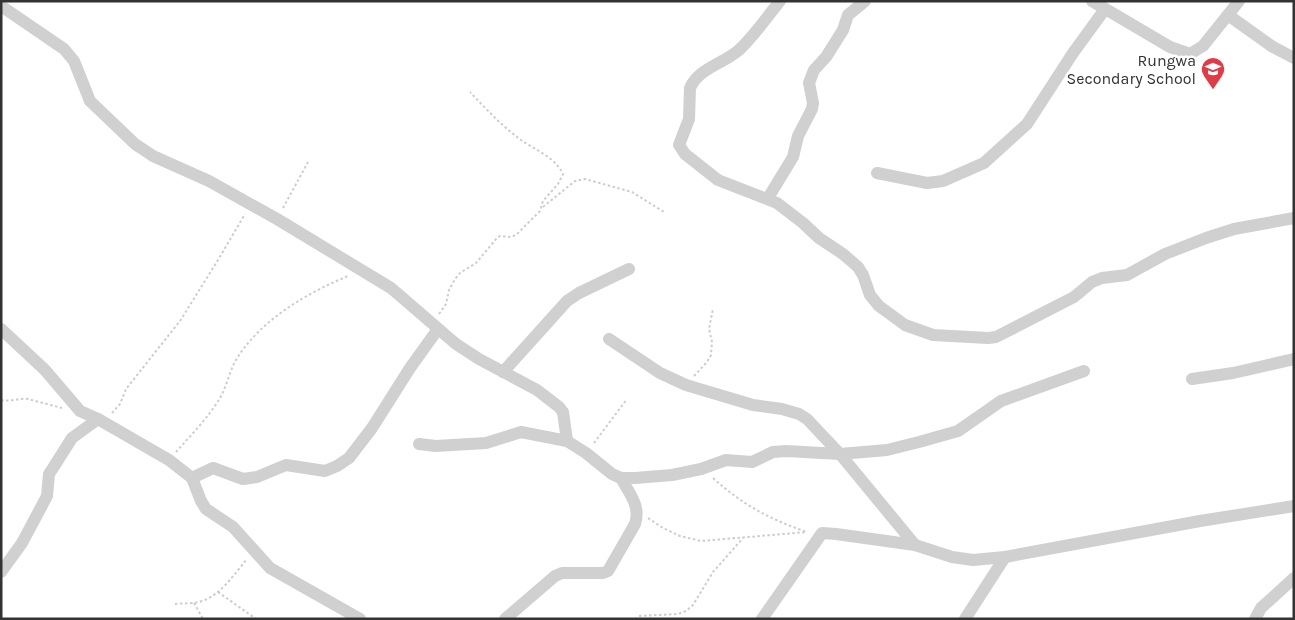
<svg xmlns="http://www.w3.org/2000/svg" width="1295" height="620" viewBox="0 0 1295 620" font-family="Karla,sans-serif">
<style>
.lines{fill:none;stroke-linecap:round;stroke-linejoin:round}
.path{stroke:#cdcdcd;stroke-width:2;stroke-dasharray:2.5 2.5;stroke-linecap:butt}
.minor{stroke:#d0d0d0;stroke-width:12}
.labels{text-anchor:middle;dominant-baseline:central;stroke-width:5;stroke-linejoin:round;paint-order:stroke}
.poi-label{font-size:16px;fill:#333;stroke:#fff;text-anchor:end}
</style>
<rect width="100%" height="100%" fill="#fff"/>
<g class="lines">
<g class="path">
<path d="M543,207L575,181L585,179L632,192L664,212"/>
<path d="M283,208L308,162"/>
<path d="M439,314L446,304L449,290L455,279L460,273L476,263L497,238L500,236L512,237L517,234L540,211L543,201L558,184L563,174C555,157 535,150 521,140C502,126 486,109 470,92"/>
<path d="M694,376L707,362L711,355L712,342L709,329L713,309"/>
<path d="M1,400C10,402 19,398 28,399L62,408"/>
<path d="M112,413L120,404L126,389L180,321L218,260L245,214"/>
<path d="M594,443L627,399"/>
<path d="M176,452C191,435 208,418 220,398C227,386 229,372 236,360C260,320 307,293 348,276"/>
<path d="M713,478C743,505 769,519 807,532"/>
<path d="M648,518L663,528L680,536L701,541L807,532"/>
<path d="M218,592L256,619"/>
<path d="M194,603L203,619"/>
<path d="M175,604C184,603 194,604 202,601C221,595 235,573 247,559"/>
<path d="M639,616L678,614L686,611L693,605L713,572L743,538"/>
</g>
<g class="minor">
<path d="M780,1C767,17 754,36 739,50C723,64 699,68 690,88L689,119L679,145L685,154L718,180L777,203L803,223L819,238L843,254L858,267L863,275L870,295L879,306L905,325L933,335L988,338L996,337L1074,297L1092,282L1102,278L1127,275L1165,254L1206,238L1234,229L1294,218"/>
<path d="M1092,1L1170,47L1190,54L1203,46L1239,1"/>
<path d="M1,6L64,49L74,61L90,101L135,144L153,156L209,181L277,219L391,288L456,344L479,359L537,390L559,407L563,412L567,441"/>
<path d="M1228,15L1273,47L1294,58"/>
<path d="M877,173L927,183L943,181L984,163L1027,124L1073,53L1105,9"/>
<path d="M768,198L793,157L798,136L812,109L813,103L809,83L814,70L826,57L843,30L848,15L865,1"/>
<path d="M1,329L45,370L80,411L98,419L169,460L192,478L201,501L206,509L233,527L270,568L360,619"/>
<path d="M609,339L660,373L686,385L753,405L782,409L799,414L807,419L840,454L915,545"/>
<path d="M503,372L567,301L579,293L629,269"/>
<path d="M1192,379L1233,373L1294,359"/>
<path d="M419,444L436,446L486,443L521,432L567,441L586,453L612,474L621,478H635L672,475L701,469L726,460L752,462L773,452L786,451L840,454L887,450L919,442L958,431L1001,401L1084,371"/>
<path d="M192,478L213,468L243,479L257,477L286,465L325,471L337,466L349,458L372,428L410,368L438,329"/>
<path d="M1,572L22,543L47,496L49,474L53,468L72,438L98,419"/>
<path d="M505,619L555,576L562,573H603L608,571L635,524C641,506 629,493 621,478"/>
<path d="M762,619L822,533L836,534L915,545L952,557L973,560L1005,557L1200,521L1294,506"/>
<path d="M965,619L1005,557"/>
<path d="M1255,619L1261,608L1294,578"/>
</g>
</g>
<defs>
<g id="school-pin" transform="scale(1.25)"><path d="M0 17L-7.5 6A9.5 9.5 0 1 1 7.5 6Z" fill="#e63946" stroke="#fff"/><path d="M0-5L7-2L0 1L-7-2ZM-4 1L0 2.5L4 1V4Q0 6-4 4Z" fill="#fff"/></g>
</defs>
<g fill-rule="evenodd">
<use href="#school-pin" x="1213" y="69"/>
</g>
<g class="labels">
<g class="poi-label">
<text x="1196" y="60">Rungwa<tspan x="1196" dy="18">Secondary School</tspan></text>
</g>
</g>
<rect width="1295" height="620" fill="none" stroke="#333333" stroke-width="5"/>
</svg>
